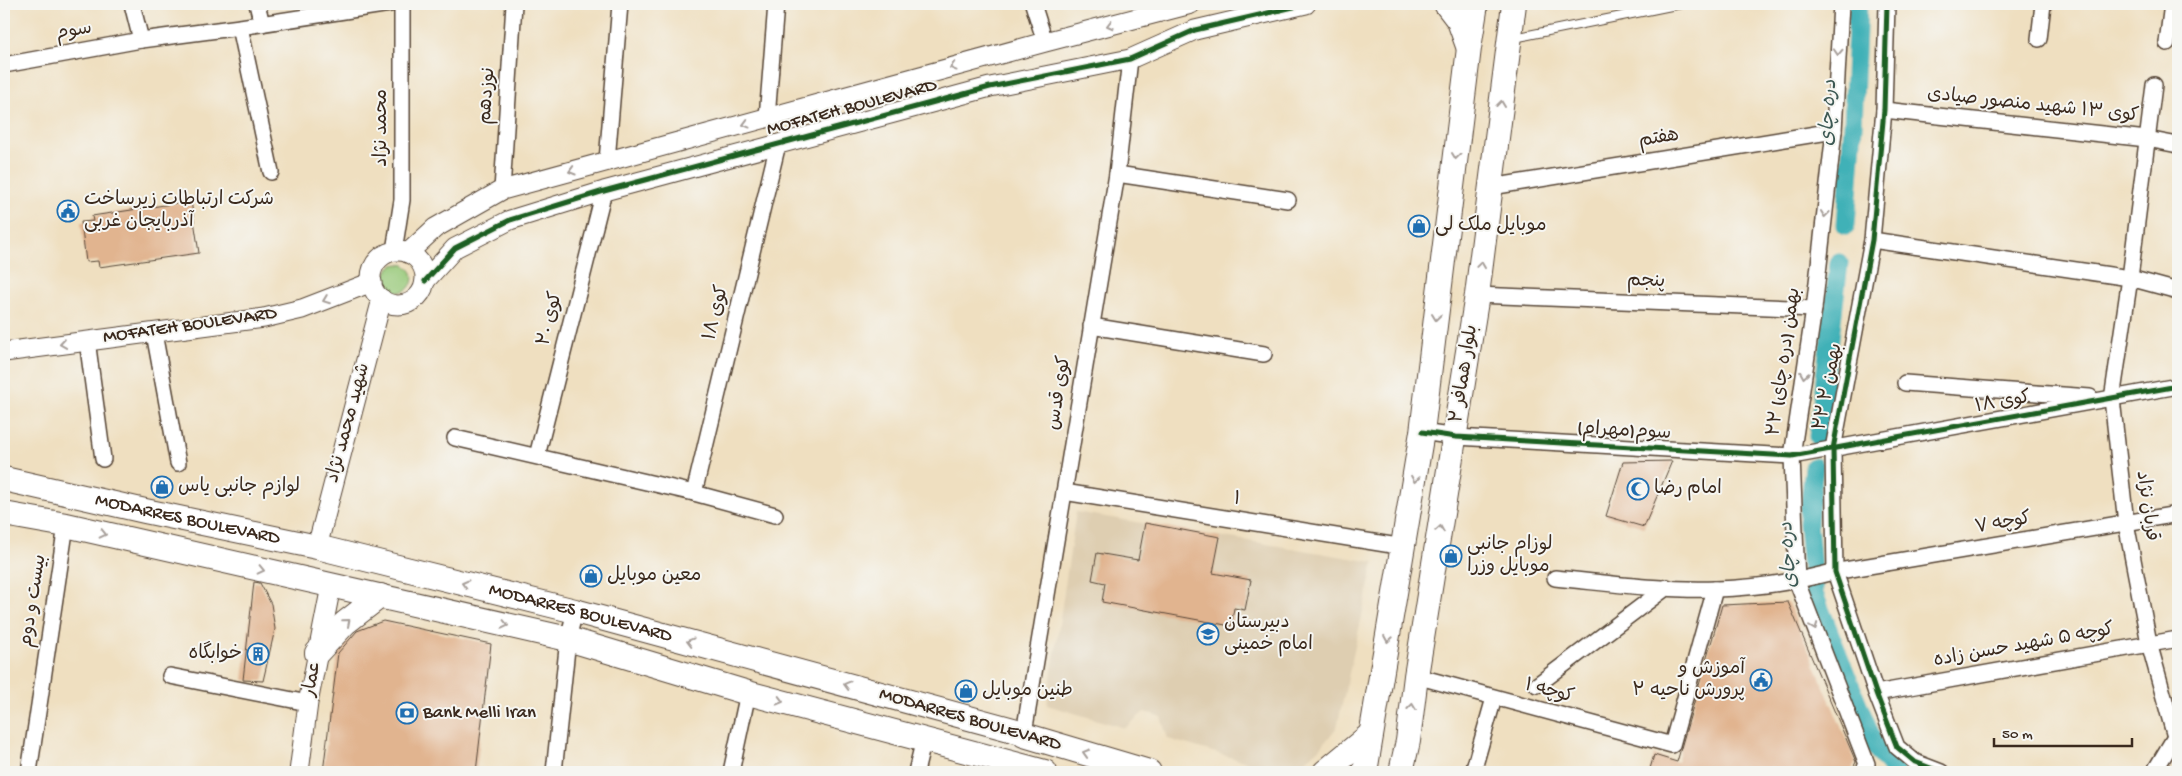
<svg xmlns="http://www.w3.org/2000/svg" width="2182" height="776" viewBox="0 0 2182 776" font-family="'Gochi Hand','Playpen Sans Arabic',sans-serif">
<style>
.built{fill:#deceb1}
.green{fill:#98c979;stroke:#6a7a4c}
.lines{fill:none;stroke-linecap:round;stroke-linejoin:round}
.canal{stroke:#40b1b7;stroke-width:19}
.building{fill:#e1b48f}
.service-casing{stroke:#564536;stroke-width:10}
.minor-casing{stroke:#564536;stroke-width:18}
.tertiary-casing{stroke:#564536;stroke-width:21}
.primary-casing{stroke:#564536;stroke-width:26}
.service{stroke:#fff;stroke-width:8}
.minor{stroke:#fff;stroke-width:15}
.tertiary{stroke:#fff;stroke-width:19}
.primary{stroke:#fff;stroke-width:24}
.cycleway-casing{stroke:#f6f6f2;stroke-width:8}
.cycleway{stroke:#1b5e20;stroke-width:5}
.oneway{stroke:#a79f9a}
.labels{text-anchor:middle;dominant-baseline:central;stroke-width:4;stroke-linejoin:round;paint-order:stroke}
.street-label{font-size:19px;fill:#3b2a1e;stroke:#f6f6f2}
.poi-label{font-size:19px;fill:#3b2a1e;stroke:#f6f6f2;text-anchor:start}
.water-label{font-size:20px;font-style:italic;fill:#3d5954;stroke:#f6f6f2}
</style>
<rect width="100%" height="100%" fill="#f6f6f2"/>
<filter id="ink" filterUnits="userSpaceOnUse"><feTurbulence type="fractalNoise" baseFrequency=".02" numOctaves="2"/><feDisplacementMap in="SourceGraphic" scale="10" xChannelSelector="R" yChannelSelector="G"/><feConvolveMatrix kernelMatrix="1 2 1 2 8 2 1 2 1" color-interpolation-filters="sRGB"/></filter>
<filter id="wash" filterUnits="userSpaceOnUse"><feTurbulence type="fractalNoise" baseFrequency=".0096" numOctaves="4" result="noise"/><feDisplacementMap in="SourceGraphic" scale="20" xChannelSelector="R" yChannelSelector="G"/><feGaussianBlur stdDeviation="1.12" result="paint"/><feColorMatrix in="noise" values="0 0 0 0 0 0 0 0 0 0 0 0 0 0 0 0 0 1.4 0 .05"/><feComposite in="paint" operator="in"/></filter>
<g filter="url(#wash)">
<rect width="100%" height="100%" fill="#efdfc0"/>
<path class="built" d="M1076,512L1374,562L1337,727L1322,746L1306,760L1289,767L1271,769L1168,739L1161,717L1153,714L1144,712L1125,728L1047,705Z"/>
<circle class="green" cx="399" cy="278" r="14"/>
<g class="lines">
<g class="canal">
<path d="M1846,225L1853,126L1858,4"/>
<path d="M1818,437L1839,263"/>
<path d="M1814,467L1808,523L1814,594L1875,747L1895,772"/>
</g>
</g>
<g id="blocks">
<g class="building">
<path d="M191,201L199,253L99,267L98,261L86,262L81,222L93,221L92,216Z"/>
<path d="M1672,461L1644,527L1606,516L1623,462Z"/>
<path d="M1145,523L1220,537L1213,573L1251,580L1245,610L1234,608L1231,626L1102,602L1105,583L1092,580L1097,553L1138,560Z"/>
<path d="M254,582L260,583L271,604L275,629L263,681L243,680Z"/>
<path d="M1788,602L1856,762L1851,772H1649L1654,755L1677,762L1722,605Z"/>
<path d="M383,621L491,644L476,772H323L338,653L357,631Z"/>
</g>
</g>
</g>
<g filter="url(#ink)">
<use href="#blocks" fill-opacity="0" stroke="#564536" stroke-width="1"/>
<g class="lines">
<g class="service-casing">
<path id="service" d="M1514,38L1681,4"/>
</g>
<g class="minor-casing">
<g id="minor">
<path d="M132,4L141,40"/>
<path d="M257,4L262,24"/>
<path d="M1033,4L1045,42"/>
<path d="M1841,4L1834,131L1814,309L1792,456L1797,582L1867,764L1863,772"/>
<path d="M1887,4L1884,110L1872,240L1833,449L1835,572L1876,693L1897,747L1915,762L1941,772"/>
<path d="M240,27L271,172"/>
<path d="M2039,39L2043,4"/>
<path d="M2167,43L2172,4"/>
<path d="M4,65L141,40L240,27L390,4"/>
<path d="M2154,85L2130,278L2112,399L2126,523L2149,643L2175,737"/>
<path d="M1884,110L2147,139L2178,145"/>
<path d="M767,118L776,4"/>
<path d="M607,161L620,4"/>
<path d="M1117,174L1288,200"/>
<path d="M1491,187L1834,131"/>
<path d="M502,190L514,4"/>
<path d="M1872,240L2130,278L2178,291"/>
<path d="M394,251L402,200V4"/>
<path d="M1477,295L1814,309"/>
<path d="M1091,326L1264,354"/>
<path d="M154,333L178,463"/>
<path d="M87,340L103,459"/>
<path d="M1905,383L2090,397"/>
<path d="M1422,432L1456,437L1792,456L2178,386"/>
<path d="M455,438L694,493L775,515"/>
<path d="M537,456L604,191"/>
<path d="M1064,492L1404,547"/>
<path d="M694,493L778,144"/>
<path d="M1555,578C1608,583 1662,591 1716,589C1755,588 1795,582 1833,572L2178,514"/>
<path d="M170,676L308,703"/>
<path d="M1416,676L1672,745L1715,589"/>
<path d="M1537,685L1667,587"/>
<path d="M1876,693L2178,639"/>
<path d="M1024,733L1117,174L1130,59"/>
<path d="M29,772L66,525"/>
<path d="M554,772L568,639L575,611"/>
<path d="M731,772L748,693"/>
<path d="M916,772L924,739"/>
<path d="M1473,772L1494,698"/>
<path d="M2154,772L2175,737L2178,736"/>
</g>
</g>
<g class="tertiary-casing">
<g id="tertiary">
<circle cx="398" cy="278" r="27"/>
<path d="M408,253L435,228L502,190L1045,42L1191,4"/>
<path d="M425,281L455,248L510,220L604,191L990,87L1130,59L1195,30L1306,4"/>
<path d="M4,352L264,318L302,309L372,282"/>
<path d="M317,547L382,299"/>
<path d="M299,772L308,703L331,586"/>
</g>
</g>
<g class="primary-casing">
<g id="primary">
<path d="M1446,4L1459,21L1468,46"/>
<path id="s1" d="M4,479L145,511L317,547L575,611L1024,733V735L1149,772"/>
<path d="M4,514L66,525L568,639L748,693L1045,772"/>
<path d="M317,653L345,623L380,596"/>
<path d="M1325,772L1371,734"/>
<path d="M1365,772L1422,432L1469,48L1476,4"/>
<path d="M1401,772L1408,741L1416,676L1477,295L1514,4"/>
</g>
</g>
<use href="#service" class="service"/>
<use href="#minor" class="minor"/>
<use href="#tertiary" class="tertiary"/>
<use href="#primary" class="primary"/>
<g class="cycleway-casing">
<g id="cycleway">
<path d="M1887,4L1884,110L1872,240L1833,449L1835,572L1876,693L1897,747L1915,762L1941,772"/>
<path d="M425,281L455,248L510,220L604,191L990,87L1130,59L1195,30L1306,4"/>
<path d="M1422,432L1456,437L1792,456L2178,386"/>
</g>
</g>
<use href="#cycleway" class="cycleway"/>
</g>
<defs><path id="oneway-chevron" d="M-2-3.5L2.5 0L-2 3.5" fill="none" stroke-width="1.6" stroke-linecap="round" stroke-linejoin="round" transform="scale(1.25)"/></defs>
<g class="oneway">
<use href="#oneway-chevron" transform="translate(1110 25) rotate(166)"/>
<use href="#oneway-chevron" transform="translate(1838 52) rotate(93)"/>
<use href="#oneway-chevron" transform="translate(953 67) rotate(165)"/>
<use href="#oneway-chevron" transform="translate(1501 104) rotate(-83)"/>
<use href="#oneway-chevron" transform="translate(746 124) rotate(165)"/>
<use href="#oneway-chevron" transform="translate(1456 156) rotate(97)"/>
<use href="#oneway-chevron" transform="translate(572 171) rotate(164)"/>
<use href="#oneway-chevron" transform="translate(1825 214) rotate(96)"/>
<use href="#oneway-chevron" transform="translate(1481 265) rotate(-82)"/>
<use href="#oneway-chevron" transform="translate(326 300) rotate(159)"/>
<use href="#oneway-chevron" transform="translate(1436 317) rotate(97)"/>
<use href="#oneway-chevron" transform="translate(63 344) rotate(172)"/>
<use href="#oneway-chevron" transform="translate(1804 375) rotate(99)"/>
<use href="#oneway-chevron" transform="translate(1415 479) rotate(99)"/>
<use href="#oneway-chevron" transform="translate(1440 529) rotate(-81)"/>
<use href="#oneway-chevron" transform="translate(103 534) rotate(13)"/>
<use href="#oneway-chevron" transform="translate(261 570) rotate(13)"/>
<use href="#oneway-chevron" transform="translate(465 584) rotate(-166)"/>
<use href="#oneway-chevron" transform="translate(347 622) rotate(-41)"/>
<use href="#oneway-chevron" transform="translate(505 625) rotate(13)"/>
<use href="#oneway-chevron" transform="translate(1814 627) rotate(69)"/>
<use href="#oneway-chevron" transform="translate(1388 639) rotate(100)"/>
<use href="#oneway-chevron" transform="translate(690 642) rotate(-165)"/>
<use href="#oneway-chevron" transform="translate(847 685) rotate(-165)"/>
<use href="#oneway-chevron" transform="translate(780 701) rotate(15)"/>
<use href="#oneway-chevron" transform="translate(1412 707) rotate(-83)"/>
<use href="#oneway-chevron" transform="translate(1086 753) rotate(-163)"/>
</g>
</g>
<defs>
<g id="civic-ring" transform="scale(1.125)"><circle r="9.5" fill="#f6f6f2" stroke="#1f6fb2" stroke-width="1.5"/><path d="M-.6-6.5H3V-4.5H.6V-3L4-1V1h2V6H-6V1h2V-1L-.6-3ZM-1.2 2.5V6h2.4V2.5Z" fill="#1f6fb2"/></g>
<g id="shop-ring" transform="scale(1.125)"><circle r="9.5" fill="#f6f6f2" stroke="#1f6fb2" stroke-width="1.5"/><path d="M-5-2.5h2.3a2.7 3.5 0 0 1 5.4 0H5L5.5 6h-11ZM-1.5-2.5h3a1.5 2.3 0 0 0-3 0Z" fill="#1f6fb2"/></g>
<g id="mosque-ring" transform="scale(1.125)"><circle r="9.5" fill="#f6f6f2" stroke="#1f6fb2" stroke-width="1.5"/><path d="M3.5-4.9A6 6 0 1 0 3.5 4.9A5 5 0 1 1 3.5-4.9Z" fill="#1f6fb2"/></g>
<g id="school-ring" transform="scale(1.125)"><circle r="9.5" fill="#f6f6f2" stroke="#1f6fb2" stroke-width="1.5"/><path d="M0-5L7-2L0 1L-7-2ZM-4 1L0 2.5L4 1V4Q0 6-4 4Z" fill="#1f6fb2"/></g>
<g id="building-ring" transform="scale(1.125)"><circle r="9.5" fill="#f6f6f2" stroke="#1f6fb2" stroke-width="1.5"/><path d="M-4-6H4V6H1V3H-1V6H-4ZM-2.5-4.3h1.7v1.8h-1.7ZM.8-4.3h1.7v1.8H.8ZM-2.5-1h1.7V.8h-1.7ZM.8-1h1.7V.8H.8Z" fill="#1f6fb2"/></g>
<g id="bank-ring" transform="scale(1.125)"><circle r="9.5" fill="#f6f6f2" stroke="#1f6fb2" stroke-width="1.5"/><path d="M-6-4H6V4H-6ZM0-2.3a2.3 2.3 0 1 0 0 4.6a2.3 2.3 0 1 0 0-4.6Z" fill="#1f6fb2"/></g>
</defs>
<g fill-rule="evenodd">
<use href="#civic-ring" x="68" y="211"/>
<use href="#shop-ring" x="1419" y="226"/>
<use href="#shop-ring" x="162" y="487"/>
<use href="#mosque-ring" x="1638" y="489"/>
<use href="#shop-ring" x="1451" y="556"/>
<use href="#shop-ring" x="591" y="576"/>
<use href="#school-ring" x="1208" y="634"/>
<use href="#building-ring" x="258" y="654"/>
<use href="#civic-ring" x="1761" y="680"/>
<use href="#shop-ring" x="966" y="691"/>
<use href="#bank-ring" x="407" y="713"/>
</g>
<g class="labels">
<g class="street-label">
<text transform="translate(74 32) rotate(-10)">سوم</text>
<text transform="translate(488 96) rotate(-86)">نوزدهم</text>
<text transform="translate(2033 106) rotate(6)">کوی ۱۳ شهید منصور صیادی</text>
<text transform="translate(852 108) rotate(-15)">MOFATEH BOULEVARD</text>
<text transform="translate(382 128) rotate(-90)">محمد نژاد</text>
<text transform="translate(1659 139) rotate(-9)">هفتم</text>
<text transform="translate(1646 282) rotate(2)">پنجم</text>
<text transform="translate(717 313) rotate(-76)">کوی ۱۸</text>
<text transform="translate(551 319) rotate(-76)">کوی ۲۰</text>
<text transform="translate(190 326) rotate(-8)">MOFATEH BOULEVARD</text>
<text transform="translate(1785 362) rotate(-82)">۲۲ بهمن (دره چای)</text>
<text transform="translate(1465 374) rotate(-81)">بلوار همافر ۲</text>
<text transform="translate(1829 387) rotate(-79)">۲۲ بهمن ۲</text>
<text transform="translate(1060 393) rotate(-81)">کوی قدس</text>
<text transform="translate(2003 403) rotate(-10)">کوی ۱۸</text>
<text transform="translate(349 423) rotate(-75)">شهید محمد نژاد</text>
<text transform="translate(1624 432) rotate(3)">سوم(مهرام)</text>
<text transform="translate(1237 500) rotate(9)">۱</text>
<text transform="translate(2146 506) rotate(82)">قربان نژاد</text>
<text stroke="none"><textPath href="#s1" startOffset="188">MODARRES BOULEVARD</textPath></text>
<text transform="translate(2003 524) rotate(-10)">کوچه ۷</text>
<text transform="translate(34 601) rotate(-81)">بیست و دوم</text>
<text stroke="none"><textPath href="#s1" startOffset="592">MODARRES BOULEVARD</textPath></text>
<text transform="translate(2024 646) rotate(-10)">کوچه ۵ شهید حسن زاده</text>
<text transform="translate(313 679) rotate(-80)">عمار</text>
<text transform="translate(1549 692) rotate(15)">کوچه ۱</text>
<text transform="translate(970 720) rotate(16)">MODARRES BOULEVARD</text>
</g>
<g class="poi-label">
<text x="84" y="200">شرکت ارتباطات زیرساخت<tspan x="84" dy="22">آذربایجان غربی</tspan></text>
<text x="1435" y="226">موبایل ملک لی</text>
<text x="178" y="487">لوازم جانبی یاس</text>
<text x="1654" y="489">امام رضا</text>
<text x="1467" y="545">لوزام جانبی<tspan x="1467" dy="22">موبایل وزرا</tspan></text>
<text x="607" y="576">معین موبایل</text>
<text x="1224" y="623">دبیرستان<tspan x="1224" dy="22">امام خمینی</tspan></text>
<text x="242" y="654" text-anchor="end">خوابگاه</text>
<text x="1745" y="669" text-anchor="end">آموزش و<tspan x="1745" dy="22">پرورش ناحیه ۲</tspan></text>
<text x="982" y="691">طنین موبایل</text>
<text x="423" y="713">Bank Melli Iran</text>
</g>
<g class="water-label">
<text transform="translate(1830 113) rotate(-87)">دره چای</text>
<text transform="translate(1790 555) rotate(-94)">دره چای</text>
</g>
</g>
<rect width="2182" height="776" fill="none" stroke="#f6f6f2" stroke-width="20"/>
<path d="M1994 738v8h138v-8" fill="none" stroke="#3b2a1e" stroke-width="2.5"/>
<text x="2002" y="738" font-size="15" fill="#3b2a1e" stroke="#f6f6f2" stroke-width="4" paint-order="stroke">50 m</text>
</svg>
